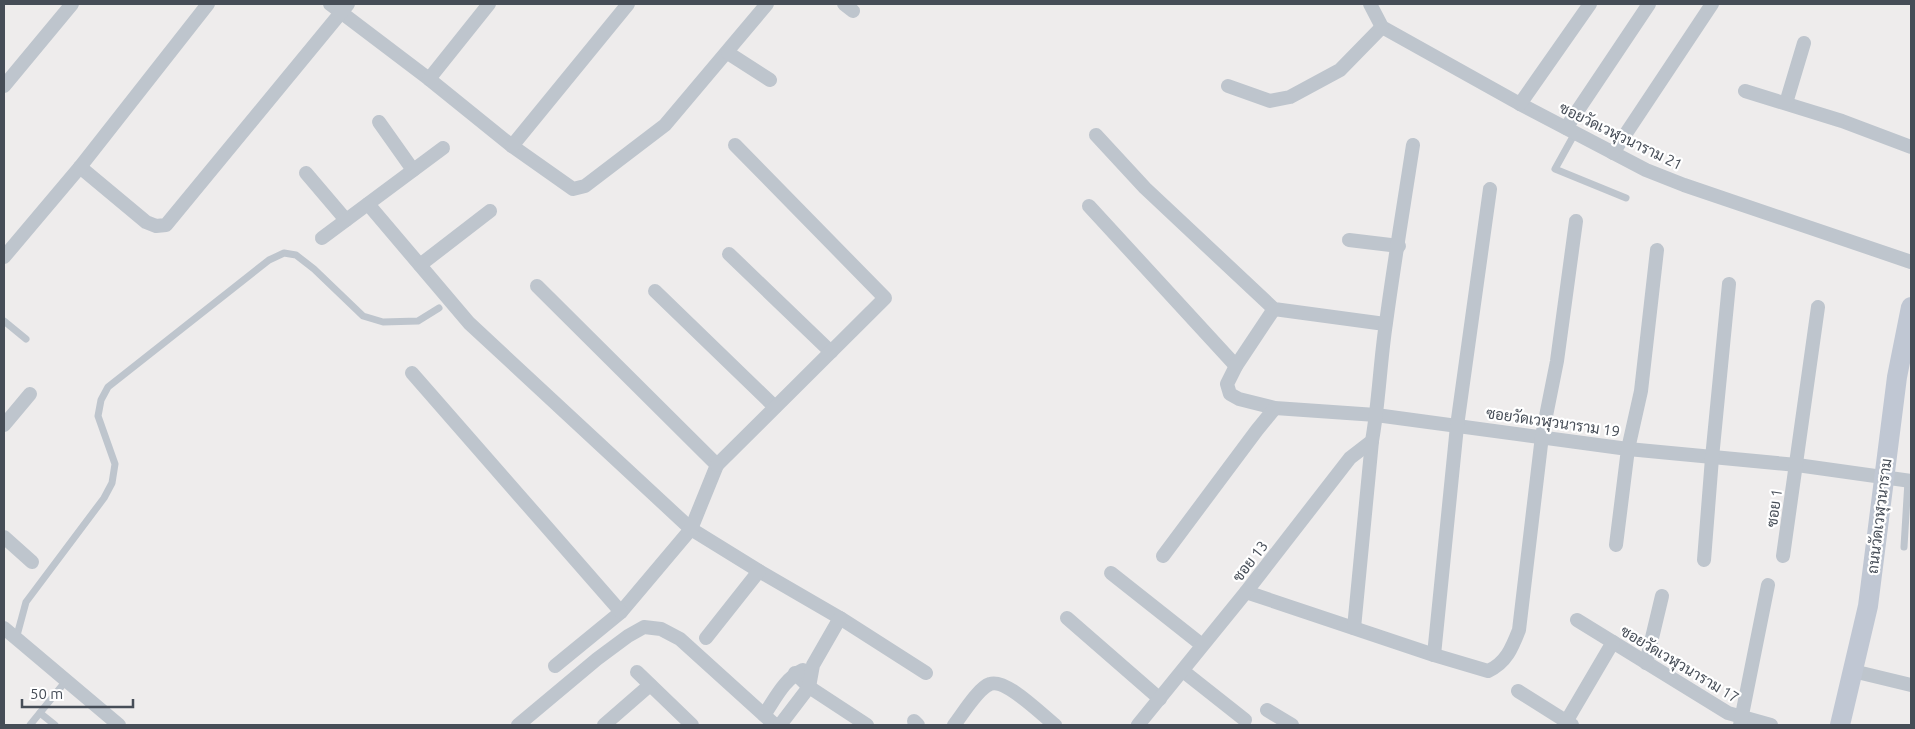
<svg xmlns="http://www.w3.org/2000/svg" width="1915" height="729" viewBox="0 0 1915 729" font-family="Ubuntu,Sarabun,sans-serif">
<style>
.lines{fill:none;stroke-linecap:round;stroke-linejoin:round}
.lane{stroke:#bec5cd;stroke-width:7}
.street{stroke:#bec5cd;stroke-width:14}
.secondary{stroke:#c0c7d3;stroke-width:20}
.labels{text-anchor:middle;dominant-baseline:central;stroke-width:4.5;stroke-linejoin:round;paint-order:stroke}
.street-label{font-size:15px;fill:#464d57;stroke:#fff}
</style>
<rect width="100%" height="100%" fill="#eeecec"/>
<g class="lines">
<g class="lane">
<path d="M1575,133L1555,169L1626,198"/>
<path d="M4,321L26,339"/>
<path d="M1904,547L1908,481"/>
<path d="M16,639L26,602L104,498L112,483L115,464L98,416L101,400L108,387L269,260L284,253L296,255L314,269L363,316L383,322L418,321L439,308"/>
<path d="M40,713L55,725"/>
<path d="M30,725L65,682"/>
</g>
<g class="street">
<path d="M330,4L429,79L512,146L573,189L585,186L665,125L767,4"/>
<path d="M844,4L853,11"/>
<path d="M1370,4L1382,27L1520,104L1646,170L1684,185L1911,262"/>
<path d="M728,53L770,80"/>
<path d="M429,79L489,4"/>
<path d="M4,86L72,4"/>
<path d="M1228,86L1270,101L1290,97L1340,70L1382,27"/>
<path d="M1745,91L1842,121L1911,147"/>
<path d="M1786,103L1804,43"/>
<path d="M1520,104L1590,4"/>
<path d="M379,122L413,170"/>
<path d="M1566,128L1649,4"/>
<path d="M1096,135L1145,188L1274,309L1385,324"/>
<path d="M512,146L628,4"/>
<path d="M1613,153L1712,4"/>
<path d="M80,167L146,222L156,226L166,225L348,4"/>
<path d="M306,173L346,220"/>
<path d="M368,204L469,323L691,529L759,571L840,618L926,673"/>
<path d="M1089,206L1236,366"/>
<path d="M322,238L443,148"/>
<path d="M1349,240L1399,246"/>
<path d="M729,254L831,352"/>
<path d="M4,257L80,167L208,4"/>
<path d="M420,265L490,211"/>
<path d="M537,286L717,465L691,529L621,612L555,666"/>
<path d="M655,291L775,407"/>
<path d="M1274,309L1236,366L1227,384L1230,394L1239,399L1275,408L1376,415L1628,449L1797,465L1911,481"/>
<path d="M412,373L621,612"/>
<path d="M4,425L30,394"/>
<path d="M717,465L885,298L735,145"/>
<path d="M4,537L32,562"/>
<path d="M1616,545L1628,449L1641,391L1657,250"/>
<path d="M1163,556L1257,430L1275,408"/>
<path d="M1783,556L1818,307"/>
<path d="M1704,560L1712,458L1729,284"/>
<path d="M1111,573L1202,645"/>
<path d="M1246,592L1434,655L1488,671C1506,663 1512,648 1519,630L1542,436L1557,361L1576,221"/>
<path d="M1067,618L1160,699"/>
<path d="M1577,620L1728,713L1771,725"/>
<path d="M4,628L119,725"/>
<path d="M1354,628L1372,441"/>
<path d="M706,638L759,571"/>
<path d="M1434,655L1457,426L1490,189"/>
<path d="M1646,663L1662,596"/>
<path d="M1183,671L1245,720"/>
<path d="M1853,671L1911,685"/>
<path d="M637,672L692,725"/>
<path d="M795,673L809,687L867,725"/>
<path d="M1518,691L1572,725"/>
<path d="M1267,710L1292,725"/>
<path d="M764,715C775,699 785,678 803,670"/>
<path d="M914,721L918,725"/>
<path d="M1566,722L1613,642"/>
<path d="M518,725L597,659L628,636L644,627L661,629L680,639L775,725"/>
<path d="M604,725L650,685"/>
<path d="M780,725L809,687L813,665L840,618"/>
<path d="M954,725C962,715 978,688 990,684C1006,678 1042,715 1055,725"/>
<path d="M1138,725L1246,592L1350,458L1372,441C1379,402 1380,362 1386,323C1394,263 1404,204 1413,145"/>
<path d="M1740,725L1768,585"/>
</g>
<path class="secondary" d="M1840,725L1868,606L1897,377L1911,307"/>
</g>
<g class="labels">
<g class="street-label">
<text transform="translate(1621 136) rotate(26)">ซอยวัดเวฬุวนาราม 21</text>
<text transform="translate(1553 422) rotate(8)">ซอยวัดเวฬุวนาราม 19</text>
<text transform="translate(1774 508) rotate(-82)">ซอย 1</text>
<text transform="translate(1879 516) rotate(-83)">ถนนวัดเวฬุวนาราม</text>
<text transform="translate(1250 561) rotate(-52)">ซอย 13</text>
<text transform="translate(1680 664) rotate(31)">ซอยวัดเวฬุวนาราม 17</text>
</g>
</g>
<rect width="1915" height="729" fill="none" stroke="#464d57" stroke-width="10"/>
<path d="M22 699v8h111v-8" fill="none" stroke="#464d57" stroke-width="2.5"/>
<text x="30" y="699" font-size="15" fill="#464d57" stroke="#ffffff" stroke-width="4" paint-order="stroke">50 m</text>
</svg>
